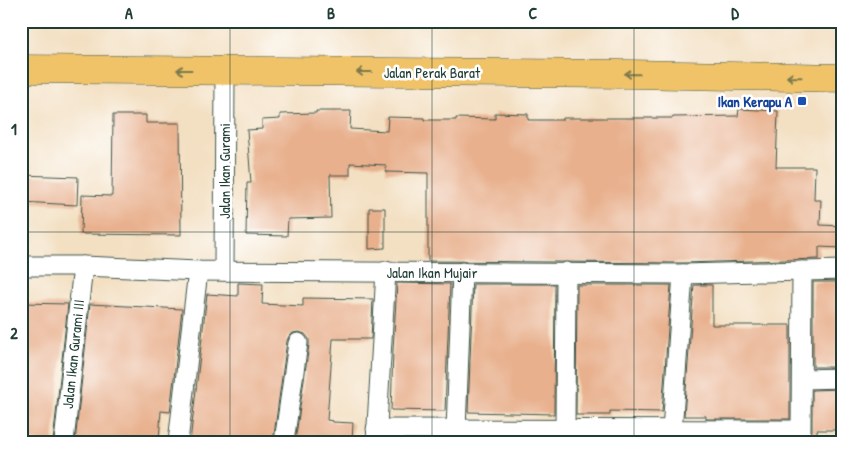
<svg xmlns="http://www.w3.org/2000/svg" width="864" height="463" viewBox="0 0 864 463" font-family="'Patrick Hand',sans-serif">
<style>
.building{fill:#e8b08d}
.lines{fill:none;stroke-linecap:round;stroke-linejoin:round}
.street-casing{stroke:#3f5549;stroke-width:21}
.highway-casing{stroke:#3f5549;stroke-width:29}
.street{stroke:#fff;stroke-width:19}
.highway{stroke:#f0c369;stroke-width:28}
.oneway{stroke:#7d794c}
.grid{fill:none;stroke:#1f3d34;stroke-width:1;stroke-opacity:0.55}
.transit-dot{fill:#1a4fb4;stroke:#fff;stroke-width:2}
.labels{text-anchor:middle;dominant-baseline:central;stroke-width:5;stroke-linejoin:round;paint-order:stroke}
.street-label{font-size:15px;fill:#1f3d34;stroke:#fff}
.transit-label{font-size:15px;font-weight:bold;fill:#164399;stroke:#fff;text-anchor:end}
.neatline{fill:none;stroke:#1f3d34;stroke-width:2}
.grid-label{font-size:16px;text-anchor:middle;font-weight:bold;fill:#1f3d34}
</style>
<rect width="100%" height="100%" fill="#fff"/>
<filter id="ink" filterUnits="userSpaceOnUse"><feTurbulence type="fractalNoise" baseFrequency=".02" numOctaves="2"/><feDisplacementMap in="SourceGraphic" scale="10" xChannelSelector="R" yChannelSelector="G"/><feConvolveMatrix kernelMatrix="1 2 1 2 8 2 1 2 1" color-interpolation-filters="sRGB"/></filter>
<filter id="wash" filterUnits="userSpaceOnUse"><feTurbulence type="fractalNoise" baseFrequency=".0096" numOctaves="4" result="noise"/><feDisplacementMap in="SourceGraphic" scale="20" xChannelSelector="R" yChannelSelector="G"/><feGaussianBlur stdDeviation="1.12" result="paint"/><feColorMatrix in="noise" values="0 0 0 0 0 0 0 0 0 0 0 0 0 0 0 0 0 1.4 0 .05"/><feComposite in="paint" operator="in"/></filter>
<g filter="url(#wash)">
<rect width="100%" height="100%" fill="#f3dfc1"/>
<g id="blocks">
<g class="building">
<path d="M739,109L778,111L776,167H815L814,200H821L820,225L843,226V248L819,247V259L683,263L428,261V173L386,172V165L350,163V175H330L331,218L288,219L287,236L246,235L247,183H251L247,130L262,129V120L280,119V114L316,113V111H351L350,129L387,131L388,117L424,118V120H456V118L495,119V113L528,114V120H563V118H673V117L738,116Z"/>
<path d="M113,115H146V123H180L181,235L81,234L82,195L112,196Z"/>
<path d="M21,175L78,177L77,205L21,202Z"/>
<path d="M369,208H385V248L369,249Z"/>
<rect x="813" y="282" width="30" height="85"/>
<path d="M238,283L263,284L262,304L303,306V298L373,299L371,339H333L327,420L333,421V422L353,423L352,442H295L309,345V339L305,334L299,332L293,333L289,336L287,341L273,442H190L207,294L238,296Z"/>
<path d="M397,283L450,284L445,411L391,410L393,351Z"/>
<path d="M473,284H555L554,414L468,412Z"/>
<path d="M577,285H671L662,412L610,411V415H576Z"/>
<path d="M694,285H712V325H790V419H706V416H684Z"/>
<path d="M21,303L68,304L53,442L21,440Z"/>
<path d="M90,304L182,309L170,412L161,411L159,442H75Z"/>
<path d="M843,389V430H817V442H706L806,440L810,436L812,430V390Z"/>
</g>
</g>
</g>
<g filter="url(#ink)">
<use href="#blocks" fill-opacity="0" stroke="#3f5549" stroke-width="1"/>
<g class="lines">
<g class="street-casing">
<g id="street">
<path d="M21,266H83L198,271L683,274L843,270"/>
<path d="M224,271L225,71"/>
<path d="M802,379L843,378"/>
<path d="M376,429L801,430L802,271"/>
<path d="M456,430L462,272"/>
<path d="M565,430L566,272"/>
<path d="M672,431L683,274"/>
<path d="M64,442L83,266"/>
<path d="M178,442L198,271"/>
<path d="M284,442L298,343"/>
<path d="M376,442L386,271"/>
</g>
</g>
<g class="highway-casing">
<path id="highway" d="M21,69L630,74L843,78"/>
</g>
<use href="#street" class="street"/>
<use href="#highway" class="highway"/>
</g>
<defs><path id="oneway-shaft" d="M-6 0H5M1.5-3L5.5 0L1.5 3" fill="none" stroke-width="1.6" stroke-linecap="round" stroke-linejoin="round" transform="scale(1.25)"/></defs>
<g class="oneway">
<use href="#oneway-shaft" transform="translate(184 70) rotate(-180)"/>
<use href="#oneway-shaft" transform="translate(364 72) rotate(-180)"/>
<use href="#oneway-shaft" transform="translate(632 74) rotate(-179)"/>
<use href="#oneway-shaft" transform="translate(794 77) rotate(-179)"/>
</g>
</g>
<path class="grid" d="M230,21V442M432,21V442M634,21V442M21,232H843"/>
<rect class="transit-dot" x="797" y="96" width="10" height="10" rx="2.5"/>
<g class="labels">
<g class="street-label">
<text x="432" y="72">Jalan Perak Barat</text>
<text transform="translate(224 171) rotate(-90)">Jalan Ikan Gurami</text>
<text x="432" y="272">Jalan Ikan Mujair</text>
<text transform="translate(73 354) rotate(-84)">Jalan Ikan Gurami III</text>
</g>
<g class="transit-label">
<text x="792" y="101">Ikan Kerapu A</text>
</g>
</g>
<rect width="864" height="463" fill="none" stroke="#fff" stroke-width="55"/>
<rect x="28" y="28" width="808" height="408" class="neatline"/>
<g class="grid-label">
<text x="129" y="19">A</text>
<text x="331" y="19">B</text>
<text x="533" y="19">C</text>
<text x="735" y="19">D</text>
<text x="14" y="135">1</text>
<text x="14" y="339">2</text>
</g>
</svg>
